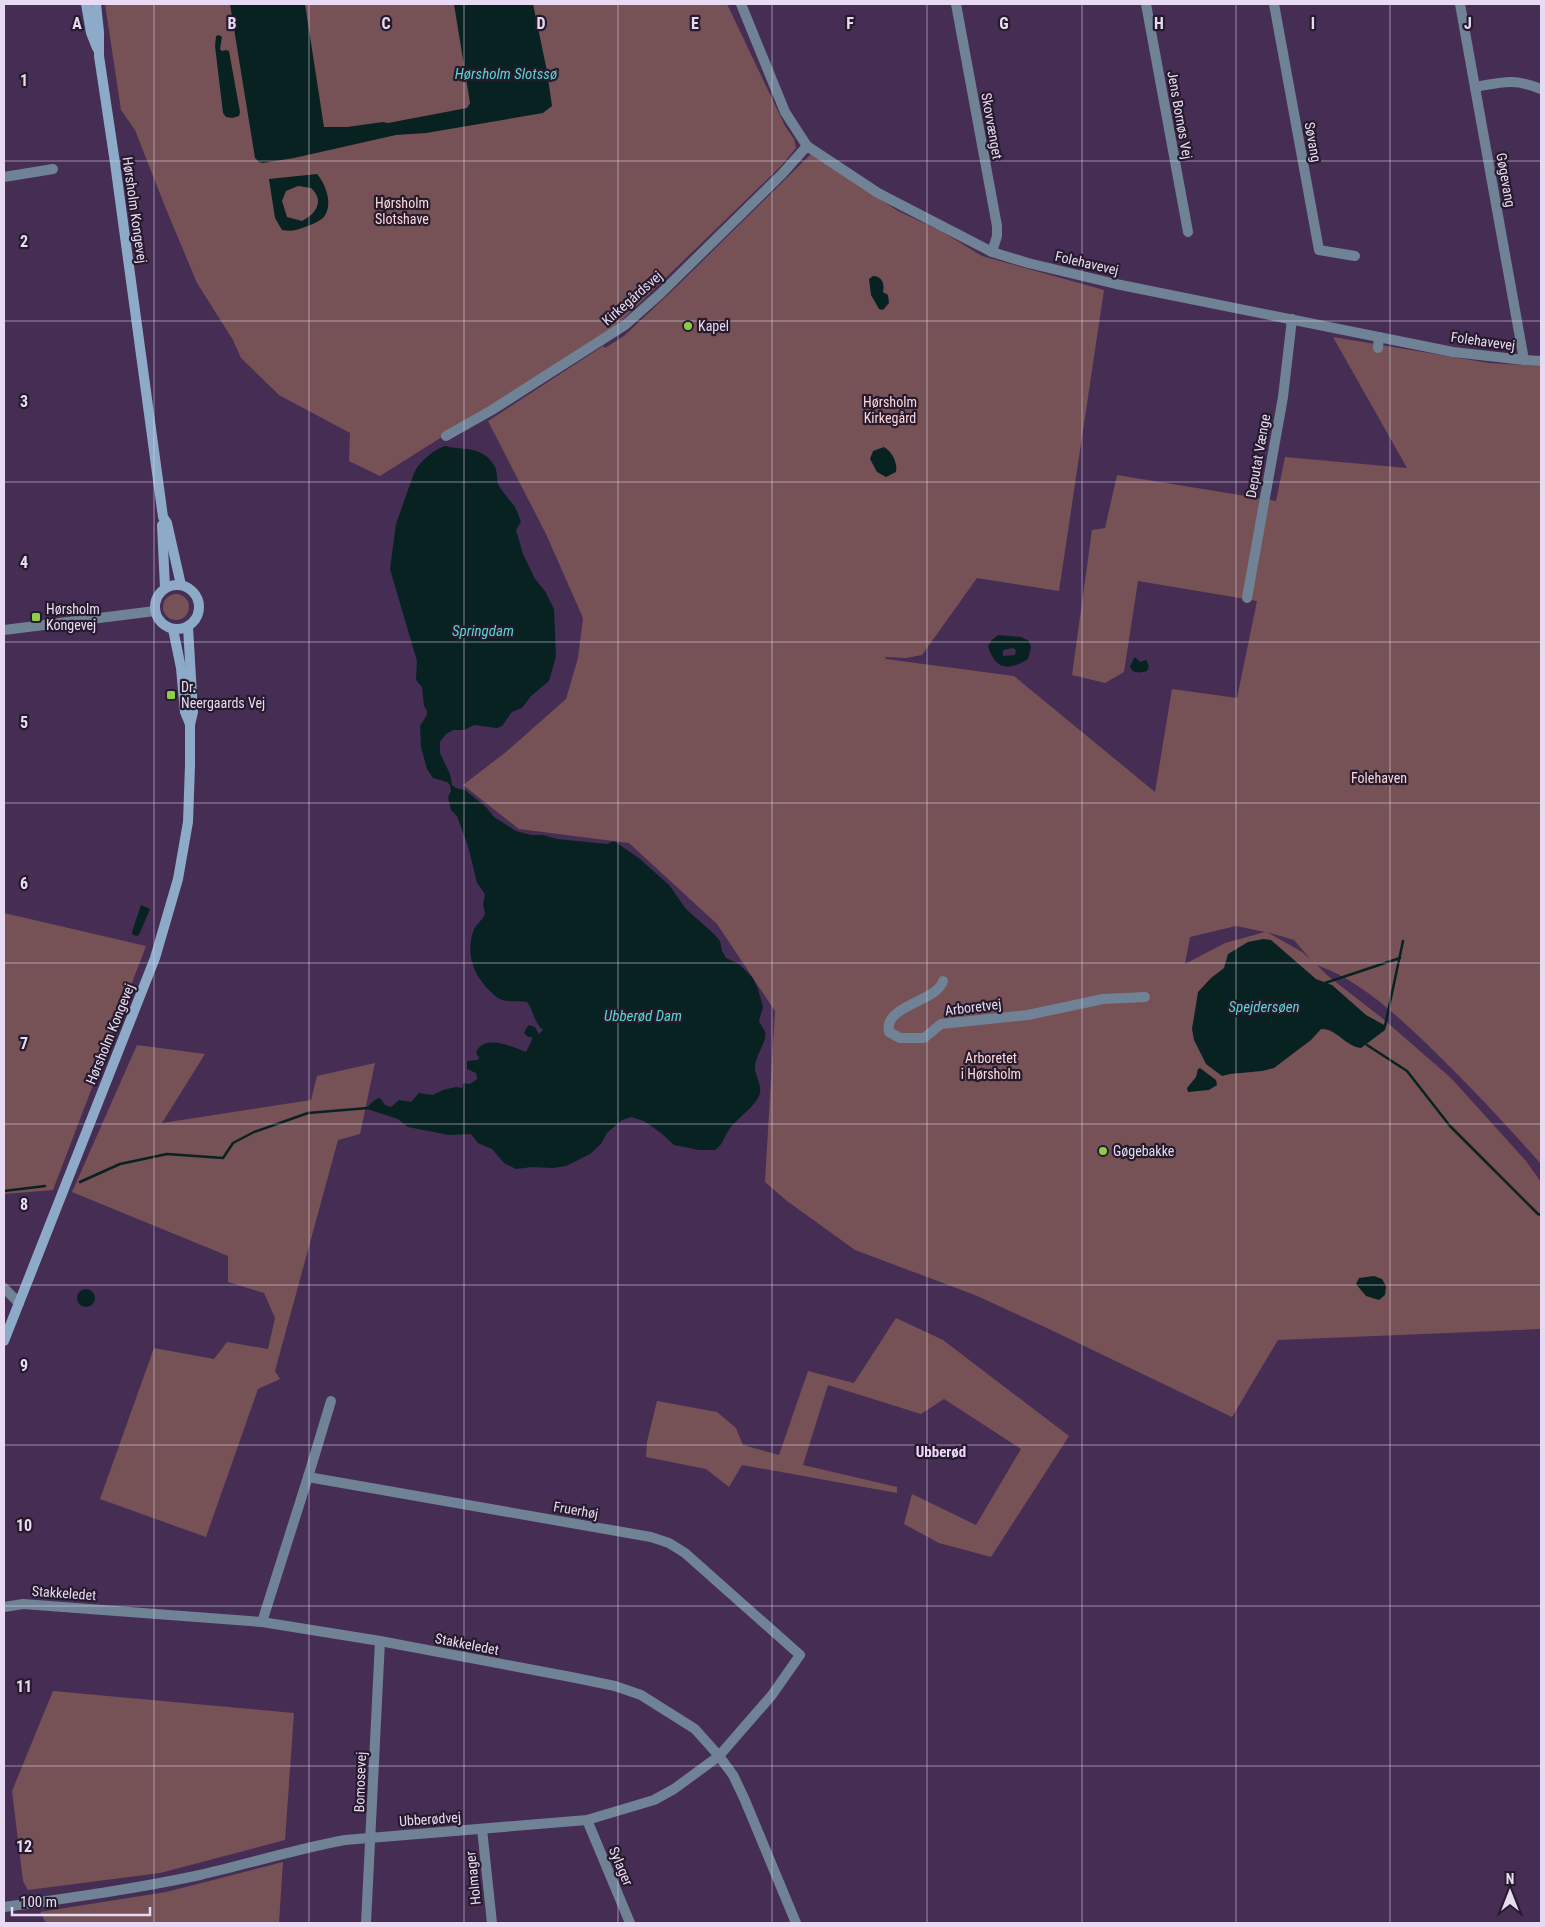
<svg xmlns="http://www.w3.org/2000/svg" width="1545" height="1927" viewBox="0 0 1545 1927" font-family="'Roboto Condensed',sans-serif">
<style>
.green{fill:#765256;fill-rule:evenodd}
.water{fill:#072221;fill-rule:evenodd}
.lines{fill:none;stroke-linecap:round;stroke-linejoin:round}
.stream{stroke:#072221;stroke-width:2.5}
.minor{stroke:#708295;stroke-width:10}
.tertiary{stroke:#708295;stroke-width:10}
.secondary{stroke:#8eaac9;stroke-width:10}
.grid{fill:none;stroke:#e8daf2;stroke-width:1;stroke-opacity:0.55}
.poi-dot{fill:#8cce46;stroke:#261b2d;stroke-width:2}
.labels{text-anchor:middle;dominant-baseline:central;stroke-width:4.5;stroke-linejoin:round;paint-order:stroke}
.street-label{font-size:14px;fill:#e8daf2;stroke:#261b2d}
.park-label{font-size:14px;fill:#fed6da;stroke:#261b2d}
.poi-label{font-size:14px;fill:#e8daf2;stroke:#261b2d;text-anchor:start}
.water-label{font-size:15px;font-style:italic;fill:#58d6d1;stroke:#261b2d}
.neighbourhood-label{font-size:15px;font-weight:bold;fill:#eed6fd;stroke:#261b2d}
.grid-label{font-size:16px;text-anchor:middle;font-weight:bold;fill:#e8daf2;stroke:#261b2d;stroke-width:4.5;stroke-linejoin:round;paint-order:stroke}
</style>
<rect width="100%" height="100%" fill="#462d54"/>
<g class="green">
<path d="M105,4H727L785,126L794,139L796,148L781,166L613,329L380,476L349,461L350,433L279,395L241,358L233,340L197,283L166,209L135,130L121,110Z"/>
<path d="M811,154L898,211L941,231L982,256L1104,290L1059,591L977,578L922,655L906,658L886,657L885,656L886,659L1014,676L1155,792L1172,689L1237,698L1257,601L1138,581L1124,672L1105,683L1072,675L1092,530L1105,528L1117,475L1276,501L1285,457L1407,468L1333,337L1489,363L1541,366V1164C1507,1126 1473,1089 1436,1053C1402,1020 1362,981 1317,965L1328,976L1382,1018L1451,1078L1526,1161L1541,1182V1329L1278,1340L1232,1417L1049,1329L975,1295L855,1250L787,1201L765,1182L775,1011L717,924L629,843L519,829L463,785L506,752L566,699L578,658L583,618L546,534L488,421L603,346L605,348L624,336L674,289ZM1236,926L1265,932L1225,943L1185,964L1190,937ZM1267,932L1294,940L1310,959L1302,952Z"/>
<circle cx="176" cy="607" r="13"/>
<path d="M4,913L146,946L53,1190L4,1194Z"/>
<path d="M137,1045L205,1054L162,1123L311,1100L317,1076L375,1063L360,1134L338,1140L275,1371L280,1379L258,1389L206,1537L100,1499L154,1348L214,1359L227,1342L268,1349L275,1318L264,1293L228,1282V1256L72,1192Z"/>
<path d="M896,1318L943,1340L1069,1436L991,1557L939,1543L904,1524L912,1494L976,1525L1021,1449L944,1399L921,1414L828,1385L803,1465L897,1487V1493L742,1465L729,1487L706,1469L646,1457L647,1442L657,1401L717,1412L736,1428L743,1445L779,1455L808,1371L854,1383Z"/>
<path d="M53,1691L294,1713L285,1840L160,1873L28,1890L23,1881L12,1791Z"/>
<path d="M283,1862L279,1923H46L40,1912L166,1892Z"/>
</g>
<g class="water">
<path d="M230,4H305L324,127H347L383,122L388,123L467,108L470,103L454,4H533L547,71L552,106L543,113L426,133L396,135L294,158L263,163L259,162L255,158Z"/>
<path d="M219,35L222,37L220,49L222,51L226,50L229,51L240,112L239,116L232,118L226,117L223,113L215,46L216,36Z"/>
<path d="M317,174C326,184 334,206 323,218C318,222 311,225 305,227C297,230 291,232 282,230L275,218L269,179ZM298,186L311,188C325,201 316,214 302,221L287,217L282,201L286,191Z"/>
<path d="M873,276C882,276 885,284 883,292L888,295L889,303L883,310L879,309L871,295L869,279Z"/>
<path d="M445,446C465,451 483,445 495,467C498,473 496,480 499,486C504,494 510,500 515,507C518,512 519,517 521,522L516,530L523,554L535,579L545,591L554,609L556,656L549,681L531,696L522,708L512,712L502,726L497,728L474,725L464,730H453L446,734L440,742V753L450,774L452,785L456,788L465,790L486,807L494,817L516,831L531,835H543L557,839L607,844L614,841L617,843L640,859L669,885L686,909L714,934L720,941L722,951L726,958L739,964L752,977L758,989L763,1007L759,1021C760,1025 764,1028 765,1032C768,1041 754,1057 755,1069C756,1078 763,1086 759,1096C755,1106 738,1118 730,1128C725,1135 723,1145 715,1150H699L674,1145L661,1133L644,1121L631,1117L622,1120L607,1133L601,1144L590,1154L566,1166L553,1168L532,1167L516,1169L504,1163L492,1149L478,1143L471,1134L449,1135L408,1127L398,1119L367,1109C369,1104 375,1099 380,1098L385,1105L391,1107L399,1100L411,1102L419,1093L433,1095L443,1090L456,1087L462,1088L463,1083L470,1084L477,1079L476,1073L467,1069V1061L478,1060L479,1057L476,1053C483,1033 513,1047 526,1052L532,1040V1037H528L524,1033L527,1027L529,1025L535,1027L539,1034L543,1030C534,1023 534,1011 527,1002C518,1000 509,1003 500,999C497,998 494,995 491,992C473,976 465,953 474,929C477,924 483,919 485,914L483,904L485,894L477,883L468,846L457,816L451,810L448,797L451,791L450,785L447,782L433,778L427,769L421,747L420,726L427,715V711L424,706L422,687L416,680L417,661L390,569L396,524L414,473C419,462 433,450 445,446Z"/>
<path d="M884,447C892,451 898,464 896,472L886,477L877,472L870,459L873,451Z"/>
<path d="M998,635L1021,637L1029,641L1031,647L1028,659C1007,672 995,669 988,646L992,640ZM1013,648L1016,650L1015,655L1003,656V650Z"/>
<path d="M1135,657L1140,662L1146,660L1149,666L1147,671C1140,673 1132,674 1130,666Z"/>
<path d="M141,905L150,909L139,935L136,936L132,934V932Z"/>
<path d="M1263,939L1271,940L1316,979L1332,985L1366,1015L1386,1026L1385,1030L1361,1048C1345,1046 1336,1028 1321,1029L1311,1040L1274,1068L1262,1071L1230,1074L1222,1076L1206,1064L1194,1040L1192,1029L1198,992L1211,978L1224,968L1228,954L1248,942Z"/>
<path d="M1200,1068L1216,1080L1217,1085L1209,1090L1188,1092L1187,1088L1196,1077L1198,1069Z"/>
<path d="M1374,1276L1382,1279L1386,1286L1385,1295L1379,1300L1366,1296L1356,1284L1359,1278Z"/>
<circle cx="86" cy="1298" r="9"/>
</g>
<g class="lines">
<g class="stream">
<path d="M1325,983L1400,958"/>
<path d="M1385,1026L1403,941"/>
<path d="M1367,1045L1407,1071L1450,1126L1538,1214L1541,1215"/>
<path d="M80,1182L120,1164L167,1154L223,1158L233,1143L254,1132L308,1113L368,1108"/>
<path d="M4,1191L45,1186"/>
</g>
<g class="minor">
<path d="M741,4L785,112L807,146L878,193L992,252L1028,263L1116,284L1453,352L1524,360L1541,361"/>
<path d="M956,4L997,226V236L992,252"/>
<path d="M1146,4L1188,232"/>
<path d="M1274,4L1319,250L1355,256"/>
<path d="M1460,4L1524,360"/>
<path d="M1475,87C1503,82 1514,78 1541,89"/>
<path d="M4,177L53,169"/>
<path d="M1378,348L1379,337"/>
<path d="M446,436L492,410L625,325L660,294L782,174L807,146"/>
<path d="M1247,598L1283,397L1292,319"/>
<path d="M943,981C937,1002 883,1005 889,1032L900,1038H924L941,1024L1028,1015L1103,999L1145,997"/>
<path d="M4,1288L19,1303"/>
<path d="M308,1477L331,1401"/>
<path d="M4,1607L23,1604L262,1622L380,1641L571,1677L615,1686L641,1695L695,1729L719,1756L733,1775L744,1798L796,1923"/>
<path d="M587,1820L630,1923"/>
<path d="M482,1829L492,1923"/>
<path d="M4,1907C69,1898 135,1889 200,1875C248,1864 296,1849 345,1840L587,1820L654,1800L674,1789L719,1756L772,1695L800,1655L685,1553L669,1543L651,1537L308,1477L262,1622"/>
<path d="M366,1923L380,1641"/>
</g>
<path class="tertiary" d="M4,630L155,611"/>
<g class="secondary">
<path d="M86,4L91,33L97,48"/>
<path d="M96,4L99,32V56L115,163L163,517L167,523L181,585"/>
<path d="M162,525L165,588"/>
<circle cx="177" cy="607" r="22"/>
<path d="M173,629L181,668L185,712L190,724"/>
<path d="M4,1341L155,958L178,879L188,822L190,765V725L193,712L188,627"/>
</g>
</g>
<path class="grid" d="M154,4V1923M309,4V1923M464,4V1923M618,4V1923M772,4V1923M927,4V1923M1082,4V1923M1236,4V1923M1390,4V1923M4,161H1541M4,321H1541M4,482H1541M4,642H1541M4,803H1541M4,963H1541M4,1124H1541M4,1285H1541M4,1445H1541M4,1606H1541M4,1766H1541"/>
<g class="poi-dot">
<circle cx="688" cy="326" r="5"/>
<rect x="31" y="612" width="10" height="10" rx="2.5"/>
<rect x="166" y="690" width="10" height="10" rx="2.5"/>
<circle cx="1103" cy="1151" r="5"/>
</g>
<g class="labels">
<g class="street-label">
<text transform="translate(1180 115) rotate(80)">Jens Bornøs Vej</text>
<text transform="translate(992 126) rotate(80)">Skovvænget</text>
<text transform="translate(1313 142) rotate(80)">Søvang</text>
<text transform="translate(1506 180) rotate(80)">Gøgevang</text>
<text transform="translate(135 210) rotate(82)">Hørsholm Kongevej</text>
<text transform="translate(1087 263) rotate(13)">Folehavevej</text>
<text transform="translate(632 298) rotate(-41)">Kirkegårdsvej</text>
<text transform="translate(1483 341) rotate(8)">Folehavevej</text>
<text transform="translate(1258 456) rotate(-80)">Deputat Vænge</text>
<text transform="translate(973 1007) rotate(-7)">Arboretvej</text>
<text transform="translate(110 1034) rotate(-68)">Hørsholm Kongevej</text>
<text transform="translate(576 1510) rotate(10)">Fruerhøj</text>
<text transform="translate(64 1593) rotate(4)">Stakkeledet</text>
<text transform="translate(467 1644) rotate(11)">Stakkeledet</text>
<text transform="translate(360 1782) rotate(-88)">Bomosevej</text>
<text transform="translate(430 1819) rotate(-4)">Ubberødvej</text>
<text transform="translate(621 1866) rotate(67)">Sylager</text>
<text transform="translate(473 1878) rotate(-96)">Holmager</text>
</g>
<g class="park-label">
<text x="402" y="203">Hørsholm<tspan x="402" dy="16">Slotshave</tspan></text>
<text x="890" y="402">Hørsholm<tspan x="890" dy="16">Kirkegård</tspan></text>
<text x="1379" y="778">Folehaven</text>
<text x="991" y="1058">Arboretet<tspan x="991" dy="16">i Hørsholm</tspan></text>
</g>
<g class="poi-label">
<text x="698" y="326">Kapel</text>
<text x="46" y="609">Hørsholm<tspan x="46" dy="16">Kongevej</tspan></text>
<text x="181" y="687">Dr.<tspan x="181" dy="16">Neergaards Vej</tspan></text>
<text x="1113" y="1151">Gøgebakke</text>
</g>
<g class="water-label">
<text x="506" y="74">Hørsholm Slotssø</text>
<text x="483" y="631">Springdam</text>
<text x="1264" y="1007">Spejdersøen</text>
<text x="643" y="1016">Ubberød Dam</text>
</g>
<g class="neighbourhood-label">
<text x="941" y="1452">Ubberød</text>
</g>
</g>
<g class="grid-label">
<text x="77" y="29">A</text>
<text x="232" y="29">B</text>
<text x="386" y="29">C</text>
<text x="541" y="29">D</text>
<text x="695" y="29">E</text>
<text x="850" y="29">F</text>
<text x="1004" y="29">G</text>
<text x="1159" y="29">H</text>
<text x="1313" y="29">I</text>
<text x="1468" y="29">J</text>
<text x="24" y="86">1</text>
<text x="24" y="247">2</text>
<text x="24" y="407">3</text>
<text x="24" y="568">4</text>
<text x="24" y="728">5</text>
<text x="24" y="889">6</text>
<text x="24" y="1049">7</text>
<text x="24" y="1210">8</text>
<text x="24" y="1371">9</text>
<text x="24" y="1531">10</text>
<text x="24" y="1692">11</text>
<text x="24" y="1852">12</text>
</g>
<rect width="1545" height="1927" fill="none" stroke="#e8daf2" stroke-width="10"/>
<g transform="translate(1510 1892)" stroke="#261b2d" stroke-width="4" paint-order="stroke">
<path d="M0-4L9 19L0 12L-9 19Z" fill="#e8daf2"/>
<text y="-8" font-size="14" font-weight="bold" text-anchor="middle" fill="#e8daf2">N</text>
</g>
<path d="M12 1907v8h138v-8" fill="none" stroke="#e8daf2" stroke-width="2.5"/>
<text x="20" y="1907" font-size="15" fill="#e8daf2" stroke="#261b2d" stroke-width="4" paint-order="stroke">100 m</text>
</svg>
